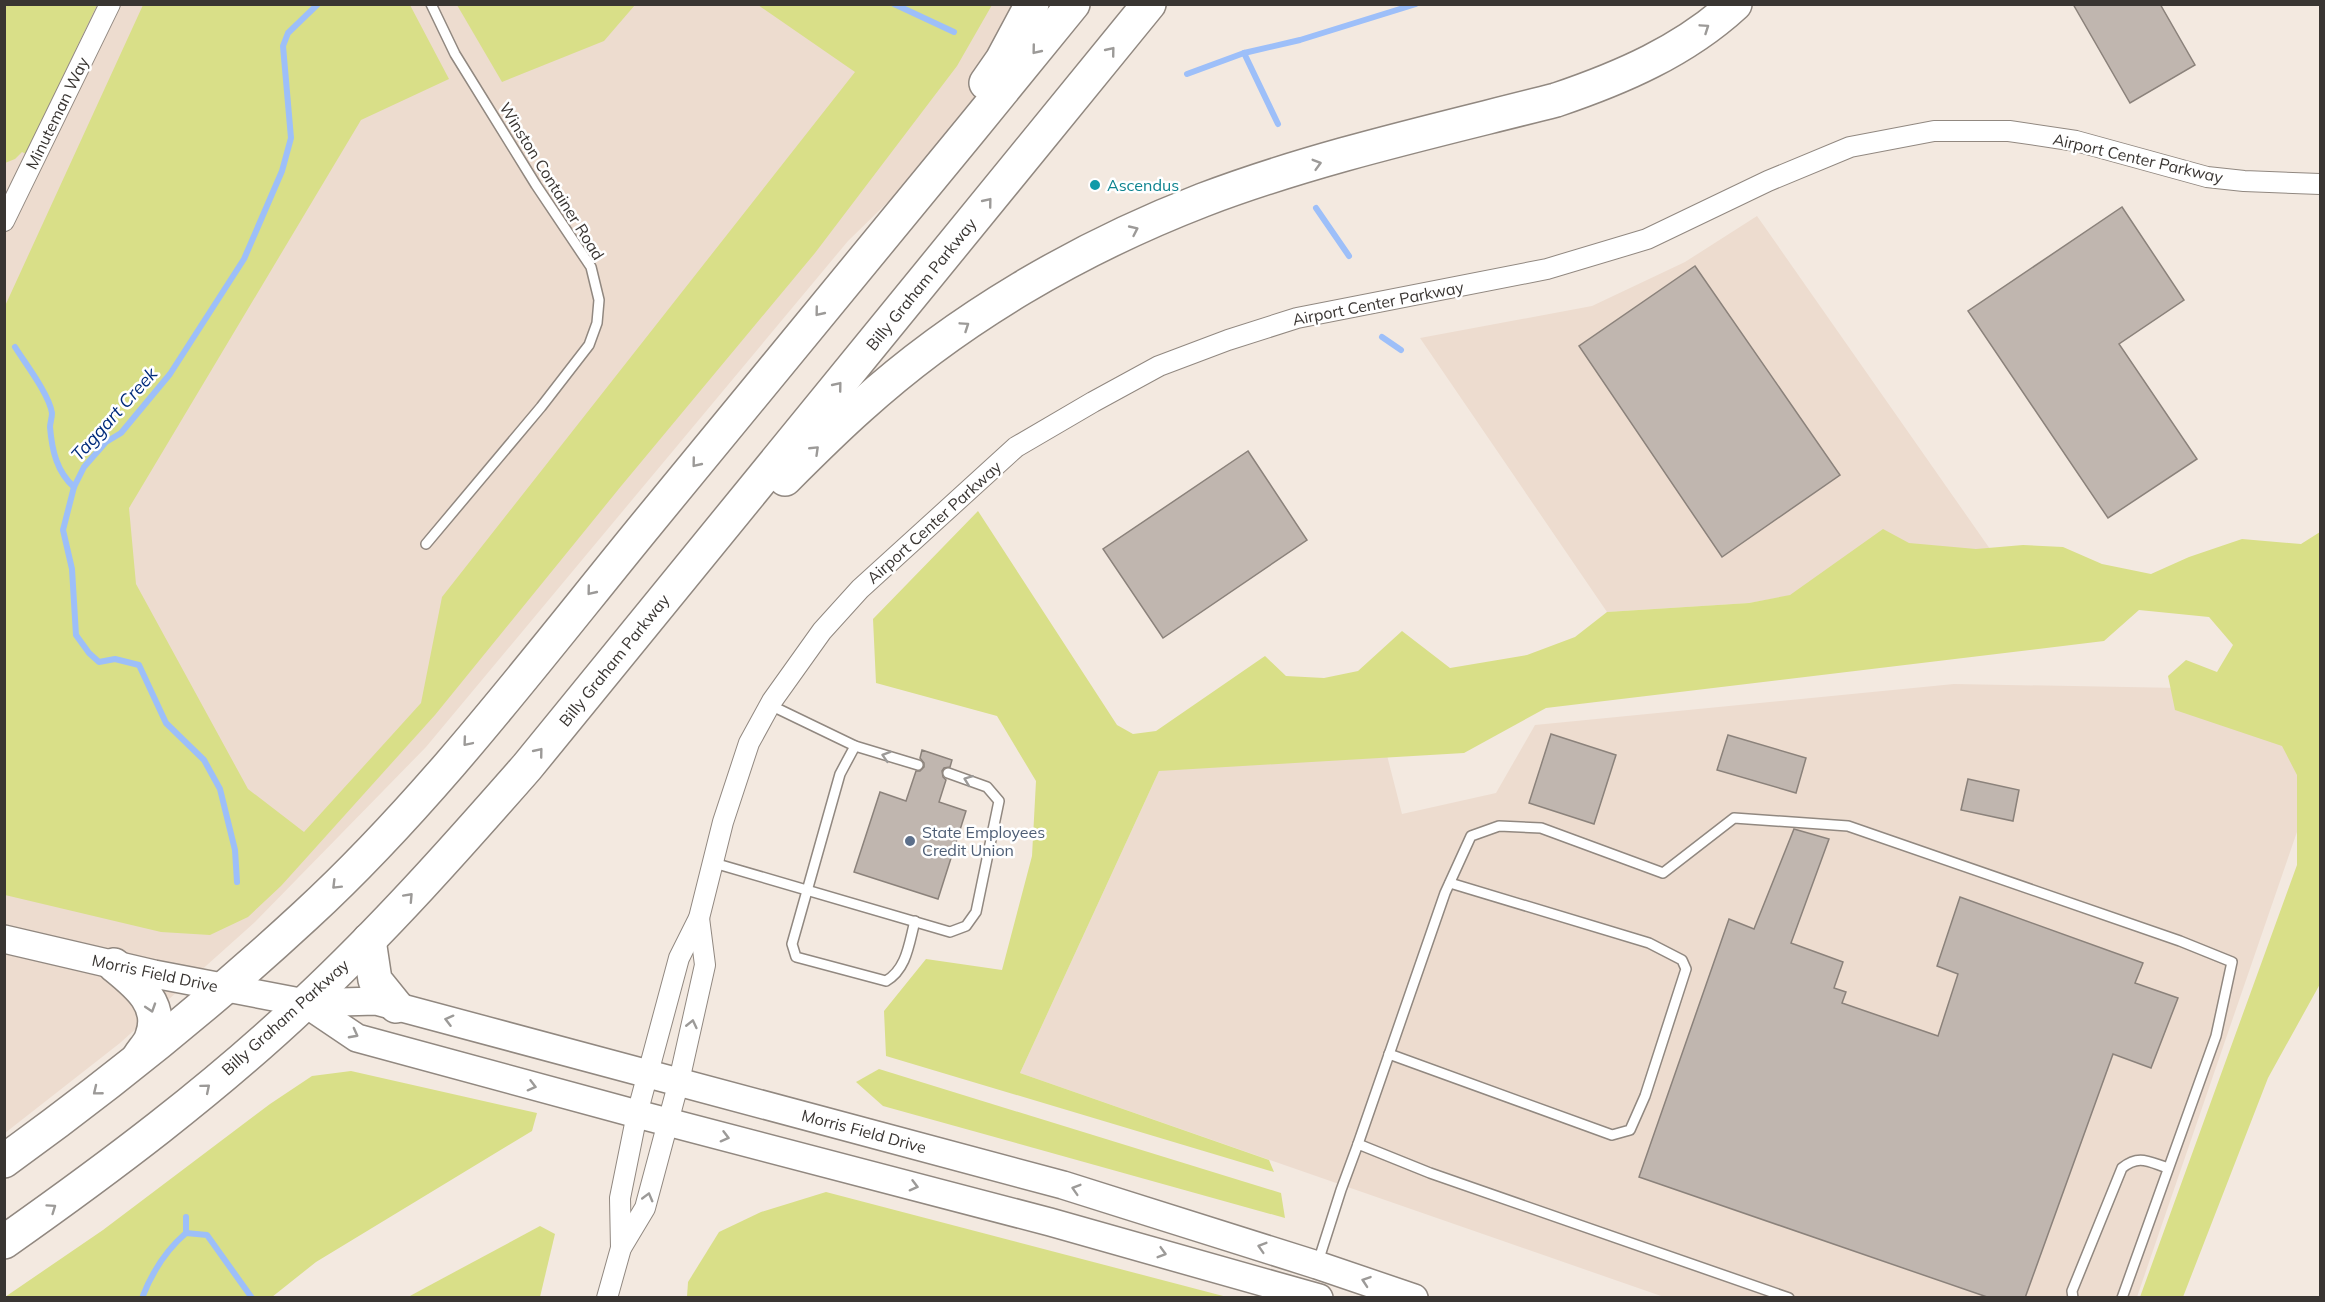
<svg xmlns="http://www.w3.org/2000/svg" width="2325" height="1302" viewBox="0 0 2325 1302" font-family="Mulish,sans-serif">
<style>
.built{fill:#eddccf}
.green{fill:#d9df88}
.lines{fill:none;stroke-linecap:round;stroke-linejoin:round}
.stream{stroke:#9dbff9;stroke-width:6}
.building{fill:#c0b6af;stroke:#8b827b;stroke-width:1.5}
.lane-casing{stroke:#918880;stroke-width:12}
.street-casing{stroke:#918880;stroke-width:22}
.secondary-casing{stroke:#918880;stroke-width:30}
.highway-casing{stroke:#918880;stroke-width:36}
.lane{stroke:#fff;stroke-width:9}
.street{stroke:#fff;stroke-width:20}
.secondary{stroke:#fff;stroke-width:27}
.highway{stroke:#fff;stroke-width:33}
.oneway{stroke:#9c9a98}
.culture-dot{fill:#0f9aa8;stroke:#fff;stroke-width:2}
.service-dot{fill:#5c6f8a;stroke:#fff;stroke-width:2}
.labels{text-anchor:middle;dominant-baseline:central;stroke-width:5;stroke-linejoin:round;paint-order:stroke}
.street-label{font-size:16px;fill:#393532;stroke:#fff}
.culture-label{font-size:16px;fill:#0d838f;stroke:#fff;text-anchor:start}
.service-label{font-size:16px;fill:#4e5e75;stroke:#fff;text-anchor:start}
.water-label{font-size:18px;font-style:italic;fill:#002b7b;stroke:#fff}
</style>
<rect width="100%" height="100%" fill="#f3e9e0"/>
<g class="built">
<path d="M5,5H1032L1002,60L936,155L848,241L426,747L255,922L120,1043L5,1133Z"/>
<path d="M1757,216L1997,559L1749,603L1607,612L1420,338L1592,306L1685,262Z"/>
<path d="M1954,684L2181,688L2320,765L2137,1297H1664L1020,1073L1159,771L1379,724L1402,814L1496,793L1535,725Z"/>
</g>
<g class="green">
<path d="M5,5H97L26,154L22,152L15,159L5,163Z"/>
<path d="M143,5H410L449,79L361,120L129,508L136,584L248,789L304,832L421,703L442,597L855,72L758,5H992L957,66L815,253L622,485L435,715L281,886L248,917L210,935L161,932L5,895V306Z"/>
<path d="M457,5H635L604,41L502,82Z"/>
<path d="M978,511L1117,725L1133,734L1156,731L1265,656L1286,676L1324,678L1358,671L1402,631L1450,668L1527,655L1575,637L1607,612L1749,603L1790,595L1883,529L1909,543L1976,549L2023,545L2063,547L2102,564L2151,574L2189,557L2242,539L2301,544L2320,532V984L2268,1078L2183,1297H2140L2297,865V775L2282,746L2175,710L2168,676L2186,660L2217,672L2233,645L2209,617L2139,610L2104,641L1546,708L1464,753L1159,771L1020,1073L1269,1160L1274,1172L886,1056L884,1011L926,959L1002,970L1032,856L1036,781L997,716L876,683L873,619Z"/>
<path d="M879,1069L1281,1193L1285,1218L883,1106L856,1082Z"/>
<path d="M351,1071L537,1113L532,1131L316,1262L272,1297H5L103,1230L270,1104L312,1076Z"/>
<path d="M826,1192L1227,1297H687L688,1282L719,1232L761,1212Z"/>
<path d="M540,1226L555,1234L540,1297H408Z"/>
</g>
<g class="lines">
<g class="stream">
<path d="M894,4L954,32"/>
<path d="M1244,53L1278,124"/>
<path d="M1187,74L1244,53L1300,40L1416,4"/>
<path d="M1316,208L1349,256"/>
<path d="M1382,337L1401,350"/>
<path d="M15,347C25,363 49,394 52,413C52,418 50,423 50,427C52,451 57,472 74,487"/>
<path d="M237,882L235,850L220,789L204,760L166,723L139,665L115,659L99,662L89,653L76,635L72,569L63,530L74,487L84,467L106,442L121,433L170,374L244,259L282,171L291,138L283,46L288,33L318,4"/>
<path d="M186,1233L207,1235L252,1298"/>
<path d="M142,1298C152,1272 165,1251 186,1233V1217"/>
</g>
</g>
<g class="building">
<path d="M2073,4H2160L2195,65L2130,103Z"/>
<path d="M2122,207L2184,300L2119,344L2197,459L2108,518L1968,311Z"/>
<path d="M1695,266L1840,475L1722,557L1579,346Z"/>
<path d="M1248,451L1307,540L1163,638L1103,549Z"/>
<path d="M1551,734L1616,755L1594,824L1529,803Z"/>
<path d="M1728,735L1806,758L1796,793L1717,770Z"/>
<path d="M922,750L952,760L950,767L944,768L942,771L943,777L946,780L939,802L966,811L938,899L854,872L880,792L906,801L916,771H920L924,767V763L920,758Z"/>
<path d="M1968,779L2019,790L2013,821L1961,810Z"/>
<path d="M1794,829L1829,839L1791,943L1843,962L1834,988L1846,992L1842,1003L1938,1036L1958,974L1937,966L1960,897L2143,963L2135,983L2178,998L2151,1068L2113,1054L2025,1298H1990L1639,1177L1729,919L1754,929Z"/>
</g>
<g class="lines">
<g class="lane-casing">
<g id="lane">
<path d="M426,544L541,407L589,345L597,323L599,300L591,267L536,185L455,54L431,4"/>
<path d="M770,705L855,746L918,765"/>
<path d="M855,746L840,774L792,944L796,957L886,981C907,969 909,943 915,921"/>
<path d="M714,863L950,932L966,926L976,912L999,801L987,787L948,773"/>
<path d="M1389,1054L1612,1135L1630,1130L1645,1096L1686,969L1682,960L1649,943L1450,883"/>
<path d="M1358,1144L1445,893L1471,836L1499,826L1541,828L1663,873L1734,818L1848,826L2180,941L2232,962L2216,1036L2122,1298"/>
<path d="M1318,1262L1341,1190L1358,1144L1430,1173L1789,1298"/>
<path d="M2073,1298L2072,1291L2122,1168C2139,1154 2149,1162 2168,1168"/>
</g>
</g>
<g class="street-casing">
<g id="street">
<path d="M4,221L110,4"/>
<path d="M621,1248L620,1198L637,1114L679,958L699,918L723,822L749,743L772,701L822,631L860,589L1016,447L1093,402L1159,366L1228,340L1297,318L1547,269L1647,239L1768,181L1850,147L1934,131H2009L2076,141L2207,177L2244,181L2320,184"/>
<path d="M607,1298L621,1248L645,1208L679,1081L705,965L699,918"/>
</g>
</g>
<g class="secondary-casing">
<g id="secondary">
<path d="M4,939L154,974L305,1003L376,1001L1063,1185L1317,1265L1414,1298"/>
<path d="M305,1003L357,1038L637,1114L1050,1222L1319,1298"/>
</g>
</g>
<g class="highway-casing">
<g id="highway">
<path d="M986,83L1002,60L1032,4"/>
<path d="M785,479C809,455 834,430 860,407C958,318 1079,248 1203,200C1316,157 1439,130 1556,100C1621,78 1684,51 1735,4"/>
<path d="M369,940L375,980L396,1006"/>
<path d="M114,965C136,983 164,1004 152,1036C150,1044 143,1050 139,1057"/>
<path d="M4,1161C109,1085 211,1003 306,915C432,799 541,653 650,520C790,348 933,177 1073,4"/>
<path d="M4,1242C109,1168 213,1090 306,1002C384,929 456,848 527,767L1149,4"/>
</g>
</g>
<use href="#lane" class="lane"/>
<use href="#street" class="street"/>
<use href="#secondary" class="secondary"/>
<use href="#highway" class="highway"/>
</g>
<defs><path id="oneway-chevron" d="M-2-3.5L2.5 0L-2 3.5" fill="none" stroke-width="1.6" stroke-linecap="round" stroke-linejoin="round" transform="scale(1.5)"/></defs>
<g class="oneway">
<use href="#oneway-chevron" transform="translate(1705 28) rotate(-34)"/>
<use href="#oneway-chevron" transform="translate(1036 50) rotate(129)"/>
<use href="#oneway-chevron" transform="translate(1111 51) rotate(-51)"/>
<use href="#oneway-chevron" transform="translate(1317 164) rotate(-16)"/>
<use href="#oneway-chevron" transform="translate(988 202) rotate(-51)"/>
<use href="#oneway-chevron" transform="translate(1134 230) rotate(-25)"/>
<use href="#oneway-chevron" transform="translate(819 312) rotate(129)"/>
<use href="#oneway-chevron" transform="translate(965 326) rotate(-34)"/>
<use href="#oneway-chevron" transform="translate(838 386) rotate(-51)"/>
<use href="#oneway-chevron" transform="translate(815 450) rotate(-44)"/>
<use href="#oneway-chevron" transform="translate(696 463) rotate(129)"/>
<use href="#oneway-chevron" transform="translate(591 591) rotate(129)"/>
<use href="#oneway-chevron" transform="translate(467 742) rotate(130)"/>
<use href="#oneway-chevron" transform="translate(539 752) rotate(-51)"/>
<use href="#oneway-chevron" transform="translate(886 756) rotate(-163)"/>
<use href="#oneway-chevron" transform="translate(968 780) rotate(-159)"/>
<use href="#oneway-chevron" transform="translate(336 885) rotate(135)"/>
<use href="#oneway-chevron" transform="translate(409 897) rotate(-47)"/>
<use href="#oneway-chevron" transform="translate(151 1008) rotate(72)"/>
<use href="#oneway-chevron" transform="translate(449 1020) rotate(-165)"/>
<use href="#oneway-chevron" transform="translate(692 1024) rotate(-77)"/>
<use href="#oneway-chevron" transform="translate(354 1034) rotate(28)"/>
<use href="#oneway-chevron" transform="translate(532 1086) rotate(15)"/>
<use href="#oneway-chevron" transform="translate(206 1088) rotate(-40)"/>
<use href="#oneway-chevron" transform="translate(97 1091) rotate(141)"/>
<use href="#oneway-chevron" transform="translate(725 1137) rotate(15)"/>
<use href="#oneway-chevron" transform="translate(914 1186) rotate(15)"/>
<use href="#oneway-chevron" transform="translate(1076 1189) rotate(-163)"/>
<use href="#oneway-chevron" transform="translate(648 1197) rotate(-75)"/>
<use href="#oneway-chevron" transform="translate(52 1208) rotate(-35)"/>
<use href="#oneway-chevron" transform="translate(1262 1247) rotate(-163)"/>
<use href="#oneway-chevron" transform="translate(1162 1253) rotate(16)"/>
<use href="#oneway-chevron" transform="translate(1366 1281) rotate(-161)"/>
</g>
<circle class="culture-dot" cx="1095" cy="185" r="6"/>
<circle class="service-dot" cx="910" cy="841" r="6"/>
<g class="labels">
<g class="street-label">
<text transform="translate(57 113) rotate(-64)">Minuteman Way</text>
<text transform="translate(2138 158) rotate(13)">Airport Center Parkway</text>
<text transform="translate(552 181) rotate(58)">Winston Container Road</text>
<text transform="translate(921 284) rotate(-51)">Billy Graham Parkway</text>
<text transform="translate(1378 303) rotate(-11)">Airport Center Parkway</text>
<text transform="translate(934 522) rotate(-42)">Airport Center Parkway</text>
<text transform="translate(614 660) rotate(-51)">Billy Graham Parkway</text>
<text transform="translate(155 973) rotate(12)">Morris Field Drive</text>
<text transform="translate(285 1017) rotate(-42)">Billy Graham Parkway</text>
<text transform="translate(864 1131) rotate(15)">Morris Field Drive</text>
</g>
<g class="culture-label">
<text x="1107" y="185">Ascendus</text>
</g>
<g class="service-label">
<text x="922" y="832">State Employees<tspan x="922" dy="18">Credit Union</tspan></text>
</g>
<g class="water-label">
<text transform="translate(114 414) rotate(-48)">Taggart Creek</text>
</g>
</g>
<rect width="2325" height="1302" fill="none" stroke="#393532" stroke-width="12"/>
</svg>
